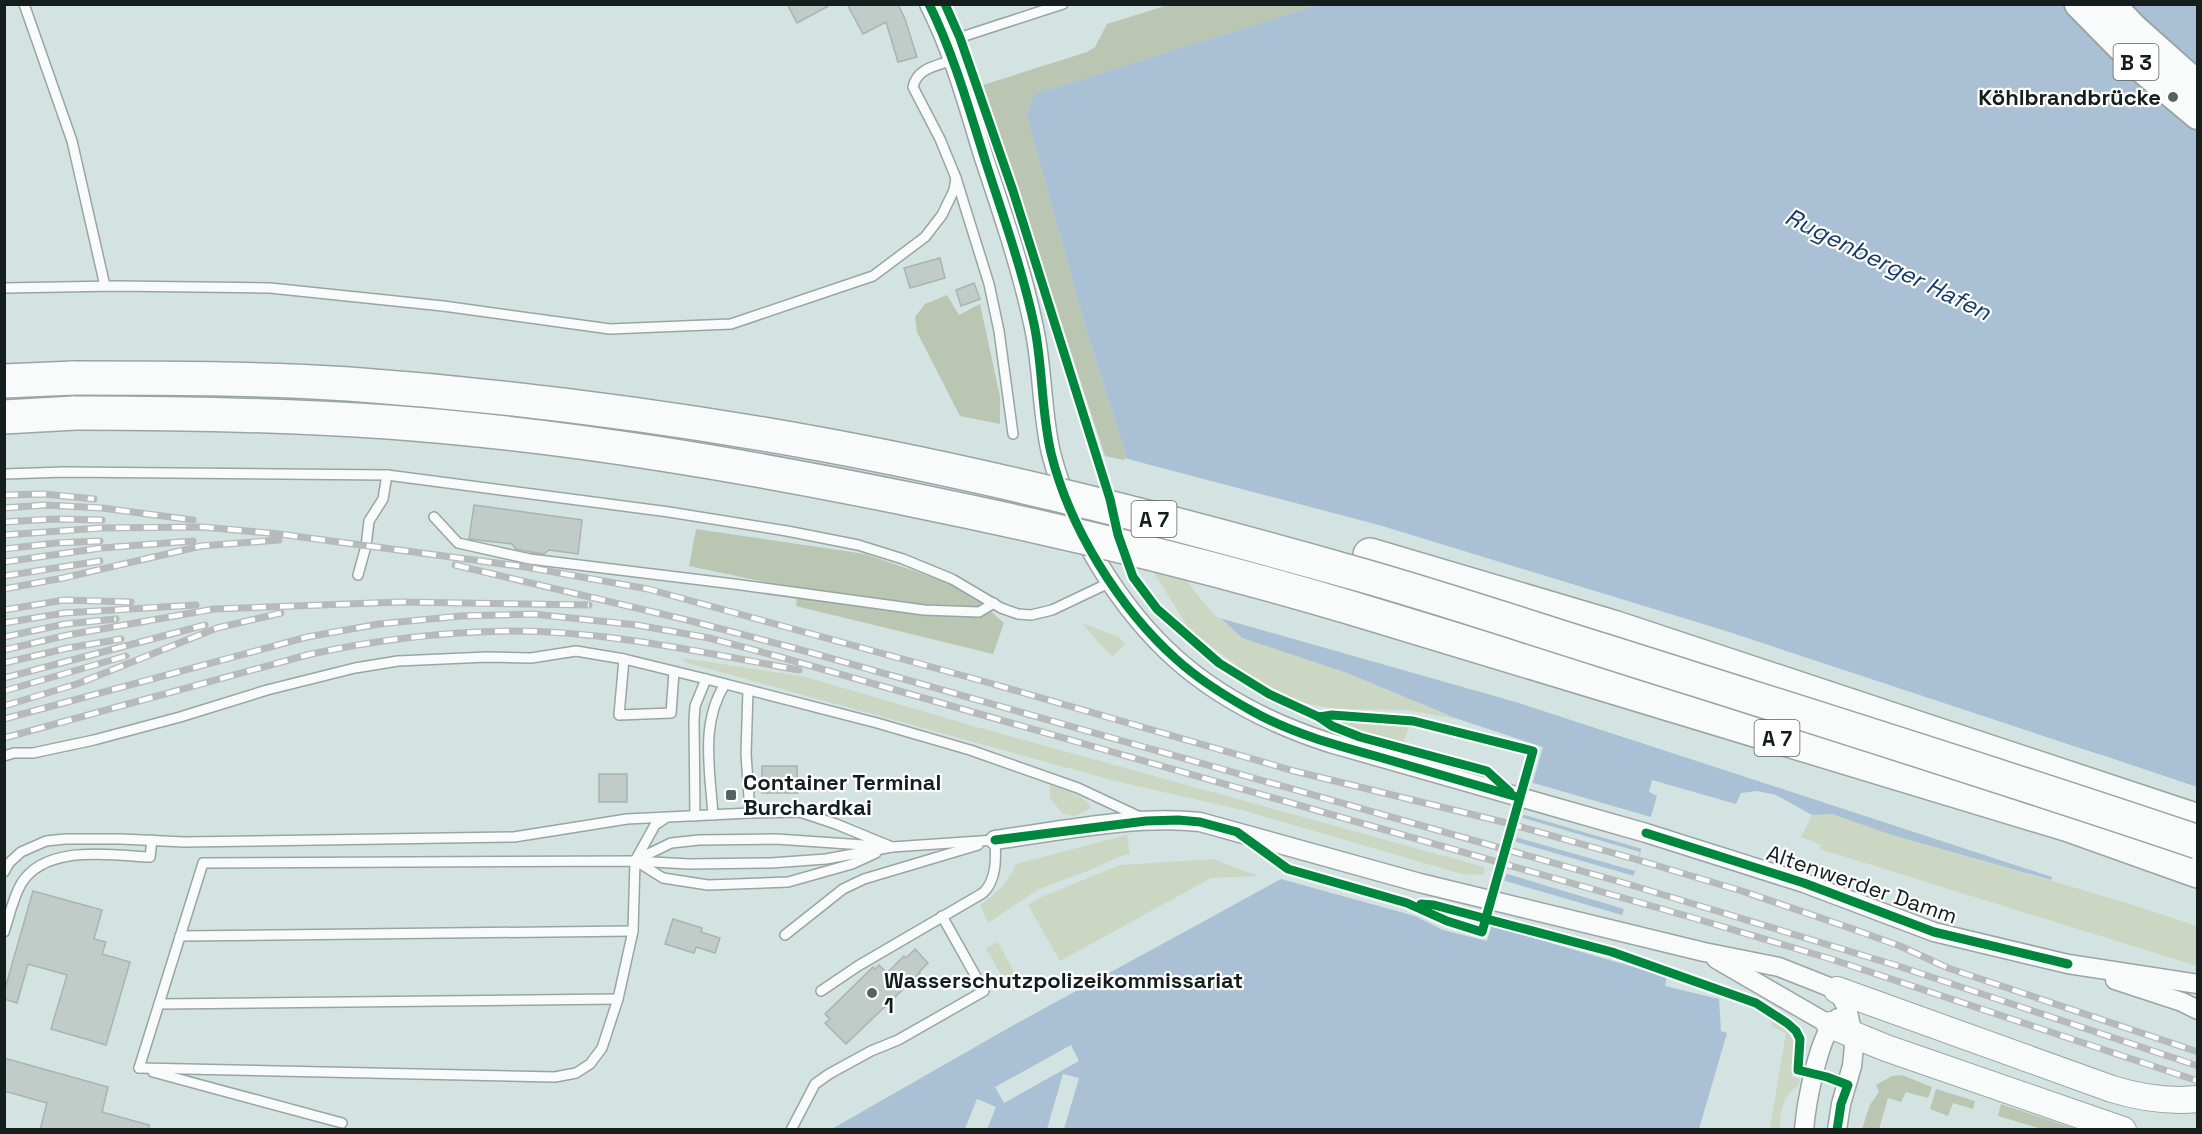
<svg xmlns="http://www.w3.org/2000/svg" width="2202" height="1134" viewBox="0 0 2202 1134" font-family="'Space Grotesk',sans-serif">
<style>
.green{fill:#cbd7c3}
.forest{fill:#bac6b1}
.water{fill:#aac0d4}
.pier{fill:#d3e3e1}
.building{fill:#c1ccc8;stroke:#a9b4b0;stroke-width:1.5}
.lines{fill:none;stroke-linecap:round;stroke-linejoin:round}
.lane-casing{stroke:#99a5a4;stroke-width:12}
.street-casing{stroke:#99a5a4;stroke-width:21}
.secondary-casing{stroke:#99a5a4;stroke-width:28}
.primary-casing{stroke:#99a5a4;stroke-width:32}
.highway-casing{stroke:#99a5a4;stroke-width:36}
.lane{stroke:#f8fbfa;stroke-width:9}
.street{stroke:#f8fbfa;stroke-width:18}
.secondary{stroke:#f8fbfa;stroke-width:26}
.primary{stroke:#f8fbfa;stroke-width:28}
.highway{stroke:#f8fbfa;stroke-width:33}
.rail-casing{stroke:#b6baba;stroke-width:7}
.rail{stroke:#fff;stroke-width:4.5;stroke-dasharray:14;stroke-linecap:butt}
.highway-bridge-casing{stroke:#99a5a4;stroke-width:36;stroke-linecap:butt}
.highway-bridge{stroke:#f8fbfa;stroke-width:33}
.cycleway-casing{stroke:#fff;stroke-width:13}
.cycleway{stroke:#00873e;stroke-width:9}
.poi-dot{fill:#566362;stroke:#fff;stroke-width:2}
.labels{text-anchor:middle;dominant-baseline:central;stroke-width:4.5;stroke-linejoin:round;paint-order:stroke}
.shield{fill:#fff;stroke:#5a6261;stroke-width:1.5}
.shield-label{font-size:21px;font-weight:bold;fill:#131e1d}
.poi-label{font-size:22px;font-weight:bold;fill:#131e1d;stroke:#fff;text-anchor:start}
.street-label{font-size:22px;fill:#131e1d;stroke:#fff}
.water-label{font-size:24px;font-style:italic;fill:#183c64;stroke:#fff}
</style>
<rect width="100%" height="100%" fill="#d3e3e1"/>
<g class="green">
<path d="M1123,512L1152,517L1242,638L1347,673L1458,719L1407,710L1337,709L1308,704L1287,696L1241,669L1189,629L1135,542Z"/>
<path d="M1082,623L1119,637L1125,645L1112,657Z"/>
<path d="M683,658L806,677L973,726L1484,867V875L1462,874L1242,810L1115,781L684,662Z"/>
<path d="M1334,721L1410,724L1403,744L1358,732Z"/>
<path d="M1050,785C1063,790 1086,795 1091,808L1075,816L1063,814L1050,798Z"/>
<path d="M1832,814C1953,856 2077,885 2197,926V966L1820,849L1821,845L1801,837L1812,815Z"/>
<path d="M1127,835L1130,854L1121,856L1090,870L1039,889L988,923L980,905C996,894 1008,882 1016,864Z"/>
<path d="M1213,859L1258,876L1211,878L1060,961L1028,905L1039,898L1120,865Z"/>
<path d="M998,942L1020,983L1009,990L986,948Z"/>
<path d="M1773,1016L1792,1032L1796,1044L1792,1077L1800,1079L1799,1085C1782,1097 1780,1110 1780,1129H1770L1786,1033L1771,1026Z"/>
</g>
<g class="forest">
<path d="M1168,5H1317L1034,94L1026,114L1088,336L1128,461L1105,456L983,85L1087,52L1095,47L1107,24Z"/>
<path d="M947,295L959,315L980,304L1000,397V424L960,416L917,332L915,317L925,304Z"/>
<path d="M696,529L865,554L964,588L1004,623L993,654L796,606L798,589L689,566Z"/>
<path d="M1902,1075L1932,1087L1928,1098L1906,1092L1901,1102L1888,1098L1879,1129H1862L1870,1105L1879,1092L1876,1085L1892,1076Z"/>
<path d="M1936,1089L1975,1101L1973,1109L1953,1103L1948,1116L1930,1109Z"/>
<path d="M2001,1104L2076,1129H2042L1998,1116Z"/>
</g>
<path class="water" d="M1317,5H2197V787L2099,754L2051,880L1889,834L1832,814L1812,815L1776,795L1757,791L1741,793L1736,804L1652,780L1649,792L1657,796L1609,960L1667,976L1665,986L1719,999L1721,1031L1727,1033L1699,1129L830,1130L1012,1026L1281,879L1415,916L1443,930L1487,941L1543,747L1458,719L1347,673L1242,638L1221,618L1171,553L1128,461L1088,336L1026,114L1034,94Z"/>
<g class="pier">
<path d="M1124,458L1379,525L1726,631L2101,755L2198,790L2101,757L2079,815L1707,692L1150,518Z"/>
<path d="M1160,538L1356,590L1707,697L2078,816L2055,878L1519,703L1216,617L1195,592L1169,554Z"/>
<path d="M1530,782L1651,817L1642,849L1521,814Z"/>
<path d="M1520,817L1640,852L1635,871L1515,837Z"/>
<path d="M1513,841L1634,876L1624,909L1504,873Z"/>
<path d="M1502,880L1622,915L1609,960L1489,925Z"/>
<path d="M1071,1045L1079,1061L1004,1103L995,1087Z"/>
<path d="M1063,1074L1079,1078L1064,1129H1047Z"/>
<path d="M977,1099L996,1107L987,1129H965Z"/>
</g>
<g class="building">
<path d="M787,4H832L797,23Z"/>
<path d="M847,4H898L905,19L917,57L898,62L886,22L863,34Z"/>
<path d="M940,258L945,278L910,288L904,268Z"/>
<path d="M974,283L980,299L961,306L956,290Z"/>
<path d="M474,505L582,520L578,554L549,550L544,554L531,552L516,549L512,544L469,539Z"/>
<path d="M762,766H797L798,793H762Z"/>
<rect x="599" y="774" width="28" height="28"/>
<path d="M33,891L102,910L94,939L106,942L102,954L130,962L106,1045L51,1029L67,975L28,964L17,1003L4,999V992Z"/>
<path d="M673,919L702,928L701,932L720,938L715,953L696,947L694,953L665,944Z"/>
<path d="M915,949L928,963L919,972L920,973L846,1044L825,1023L830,1019L825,1014L873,967L875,969L879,965L887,973L904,956L906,958Z"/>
<path d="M4,1058L108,1087L102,1112L149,1125V1130H40L47,1103L4,1091Z"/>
</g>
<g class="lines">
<g class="lane-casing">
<g id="lane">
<path d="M24,4L72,141L105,286"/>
<path d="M946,42L1063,4"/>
<path d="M953,60C936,66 917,68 913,87L940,139L956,178L989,284L999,331L1013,434"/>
<path d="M4,288L116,286L270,288L443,306L610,329L731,324L873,276L925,237L942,215L954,190L956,178"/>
<path d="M4,474L64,472L387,475L669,512L787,531L858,545L903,559L952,579L1001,608L1018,614L1031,615L1052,610L1111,582"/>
<path d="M434,517L458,543L530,559L734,584L924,610L979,612L994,603"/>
<path d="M358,575L366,546L369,521L383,499L387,475"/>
<path d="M624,659L619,715L671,713L674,672"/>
<path d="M748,690L746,754L750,813"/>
<path d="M4,756L14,753H33L94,740L180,717L267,690L355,668L398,661L487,657L531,658L576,651L624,659L706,679L877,723L970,750L1078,788L1140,817"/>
<path d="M713,815C710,770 700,723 725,684"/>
<path d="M695,816L694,720L695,706L706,679"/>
<path d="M638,859L671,843L699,840L776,839L878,846"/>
<path d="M636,861L663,878L708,885L788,882L852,864L876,853"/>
<path d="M4,872L9,863L21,852L46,841L65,839H121L184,842L514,837L627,819L750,813L800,812L836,824L892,847"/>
<path d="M4,932C9,917 13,898 21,884C45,844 110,855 150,857L152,840"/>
<path d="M785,935L843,889L864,879L978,845"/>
<path d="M180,936L633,931"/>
<path d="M821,991L858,966L983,893C997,880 996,857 995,840"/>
<path d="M159,1004L618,999"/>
<path d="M139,1068L203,863L635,861L689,864L771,863L826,859L892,847L995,840"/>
<path d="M139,1068L555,1077L576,1073L590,1064L602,1048L618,999L633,931L635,861L655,825L664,819"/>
<path d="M153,1072L342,1123"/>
<path d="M791,1130L815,1084L829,1074L871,1051L898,1040L984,991L942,916"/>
</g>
</g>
<g class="street-casing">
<g id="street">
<path d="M929,4C954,53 968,106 984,158C1002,212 1021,267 1033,323C1043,365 1041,410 1051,453C1070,527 1119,608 1176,659C1220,698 1274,725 1330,743L1646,833L1804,883L1934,932L2068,964L2198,984"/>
<path d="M995,840C1060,831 1135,815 1200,822L1420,883L1704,952L1779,967L1837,990L1847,1008L1853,1035L1854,1047L1852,1066L1841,1104L1837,1130"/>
<path d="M1716,959L1830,1025"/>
<path d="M2115,980L2182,1002L2198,1010"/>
<path d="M1804,1130C1806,1105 1819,1031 1838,1018"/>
</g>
</g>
<g class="secondary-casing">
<g id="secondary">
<path d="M1837,990L2112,1089C2141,1098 2167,1102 2198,1099"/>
<path d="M1830,1025L1886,1048L2123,1130"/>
</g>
</g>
<g class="primary-casing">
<g id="primary">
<path d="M2079,4L2144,70L2198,115"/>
<path d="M2110,4L2134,29L2198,86"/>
</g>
</g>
<g class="highway-casing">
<g id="highway">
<path d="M4,381L74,378"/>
<path d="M4,417L75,413"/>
<path d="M1370,555L1613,627L2198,821"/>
<path d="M1355,609L2069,825L2198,871"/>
</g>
</g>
<use href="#lane" class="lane"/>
<use href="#street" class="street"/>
<use href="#secondary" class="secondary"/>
<use href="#primary" class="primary"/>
<use href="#highway" class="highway"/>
<g class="rail-casing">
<g id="rail">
<path d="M4,495L44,494L94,499"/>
<path d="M4,508L44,505L102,508L193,520"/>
<path d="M4,522L55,519L102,520"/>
<path d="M4,535L101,528L203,527L279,534L526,567L648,589L986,682L1294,771L1507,823L1638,860L1745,892L1850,928L1900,946L1948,968L2198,1052"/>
<path d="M4,549L56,543L100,541"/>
<path d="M4,562L101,548L193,541"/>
<path d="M455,565L687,620L805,651L1631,885L1898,966L2198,1066"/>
<path d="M4,576L100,561"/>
<path d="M4,589L63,578L201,546L279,540"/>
<path d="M4,610L64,600L131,602"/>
<path d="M4,623L64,613L196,605"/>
<path d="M4,637L65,624L116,619"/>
<path d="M4,650L68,635L214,609L400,602L589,605"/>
<path d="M4,663L68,648L121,639"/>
<path d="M4,678L205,625"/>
<path d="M4,691L126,656"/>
<path d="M4,706L77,684L217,628L281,613"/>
<path d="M4,719L307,637L379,624L461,616L533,614L637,625L709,638L780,657L1697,919L1831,959L2198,1081"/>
<path d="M4,738L307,655C374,640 442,632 511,631C608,631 705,653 799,670"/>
</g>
</g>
<use href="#rail" class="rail"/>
<g class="highway-bridge-casing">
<g id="highway-bridge">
<path d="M74,378C166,378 257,378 349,384C487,394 626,411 763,434C965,468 1164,519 1361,575C1442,598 1522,625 1602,650C1801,713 2000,775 2198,842"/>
<path d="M75,413C180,413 284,415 388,422C566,435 743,465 918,501C1065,531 1211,566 1355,609"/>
</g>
</g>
<use href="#highway-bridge" class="highway-bridge"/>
<g class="cycleway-casing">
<g id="cycleway">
<path d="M929,4C954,55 969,109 986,163C1003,216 1022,269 1034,324C1043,366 1041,411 1051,453C1069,527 1119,608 1176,659C1198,679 1225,696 1252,711C1291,733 1335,745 1379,757C1424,770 1469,783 1514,796"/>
<path d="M945,4L960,38L1013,191L1110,499L1118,535L1133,577L1157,609L1219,663L1269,694L1319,717L1332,726L1360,737L1487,771L1510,792"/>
<path d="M1646,833L1804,883L1934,932L2068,964"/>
<path d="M995,840L1146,821L1178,820L1200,822L1237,832L1288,869L1407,903L1447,921L1482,932L1533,751L1413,721L1332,715L1319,717"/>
<path d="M1421,904L1434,905L1612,952L1756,1003L1787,1023L1796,1031L1800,1039L1798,1070L1827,1077L1848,1085L1841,1104L1837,1130"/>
</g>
</g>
<use href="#cycleway" class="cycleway"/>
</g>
<g class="poi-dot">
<circle cx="2173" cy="97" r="6"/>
<rect x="725" y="789" width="12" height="12" rx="3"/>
<circle cx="872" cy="993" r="6"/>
</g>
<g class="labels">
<g class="shield">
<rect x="2113.5" y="44" width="45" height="36" rx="4.5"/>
<rect x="1131.5" y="501" width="45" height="36" rx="4.5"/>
<rect x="1754.5" y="720" width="45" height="36" rx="4.5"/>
</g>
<g class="shield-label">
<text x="2136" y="62">B 3</text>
<text x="1154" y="519">A 7</text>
<text x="1777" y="738">A 7</text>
</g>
<g class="poi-label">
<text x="2161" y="97" text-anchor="end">Köhlbrandbrücke</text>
<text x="743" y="782">Container Terminal<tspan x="743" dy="25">Burchardkai</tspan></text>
<text x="884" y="980">Wasserschutzpolizeikommissariat<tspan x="884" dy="25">1</tspan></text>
</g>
<g class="street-label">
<text transform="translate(1862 884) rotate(19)">Altenwerder Damm</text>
</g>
<g class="water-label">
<text transform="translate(1888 264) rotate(26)">Rugenberger Hafen</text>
</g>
</g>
<rect width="2202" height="1134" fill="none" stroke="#131e1d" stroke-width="12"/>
</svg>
